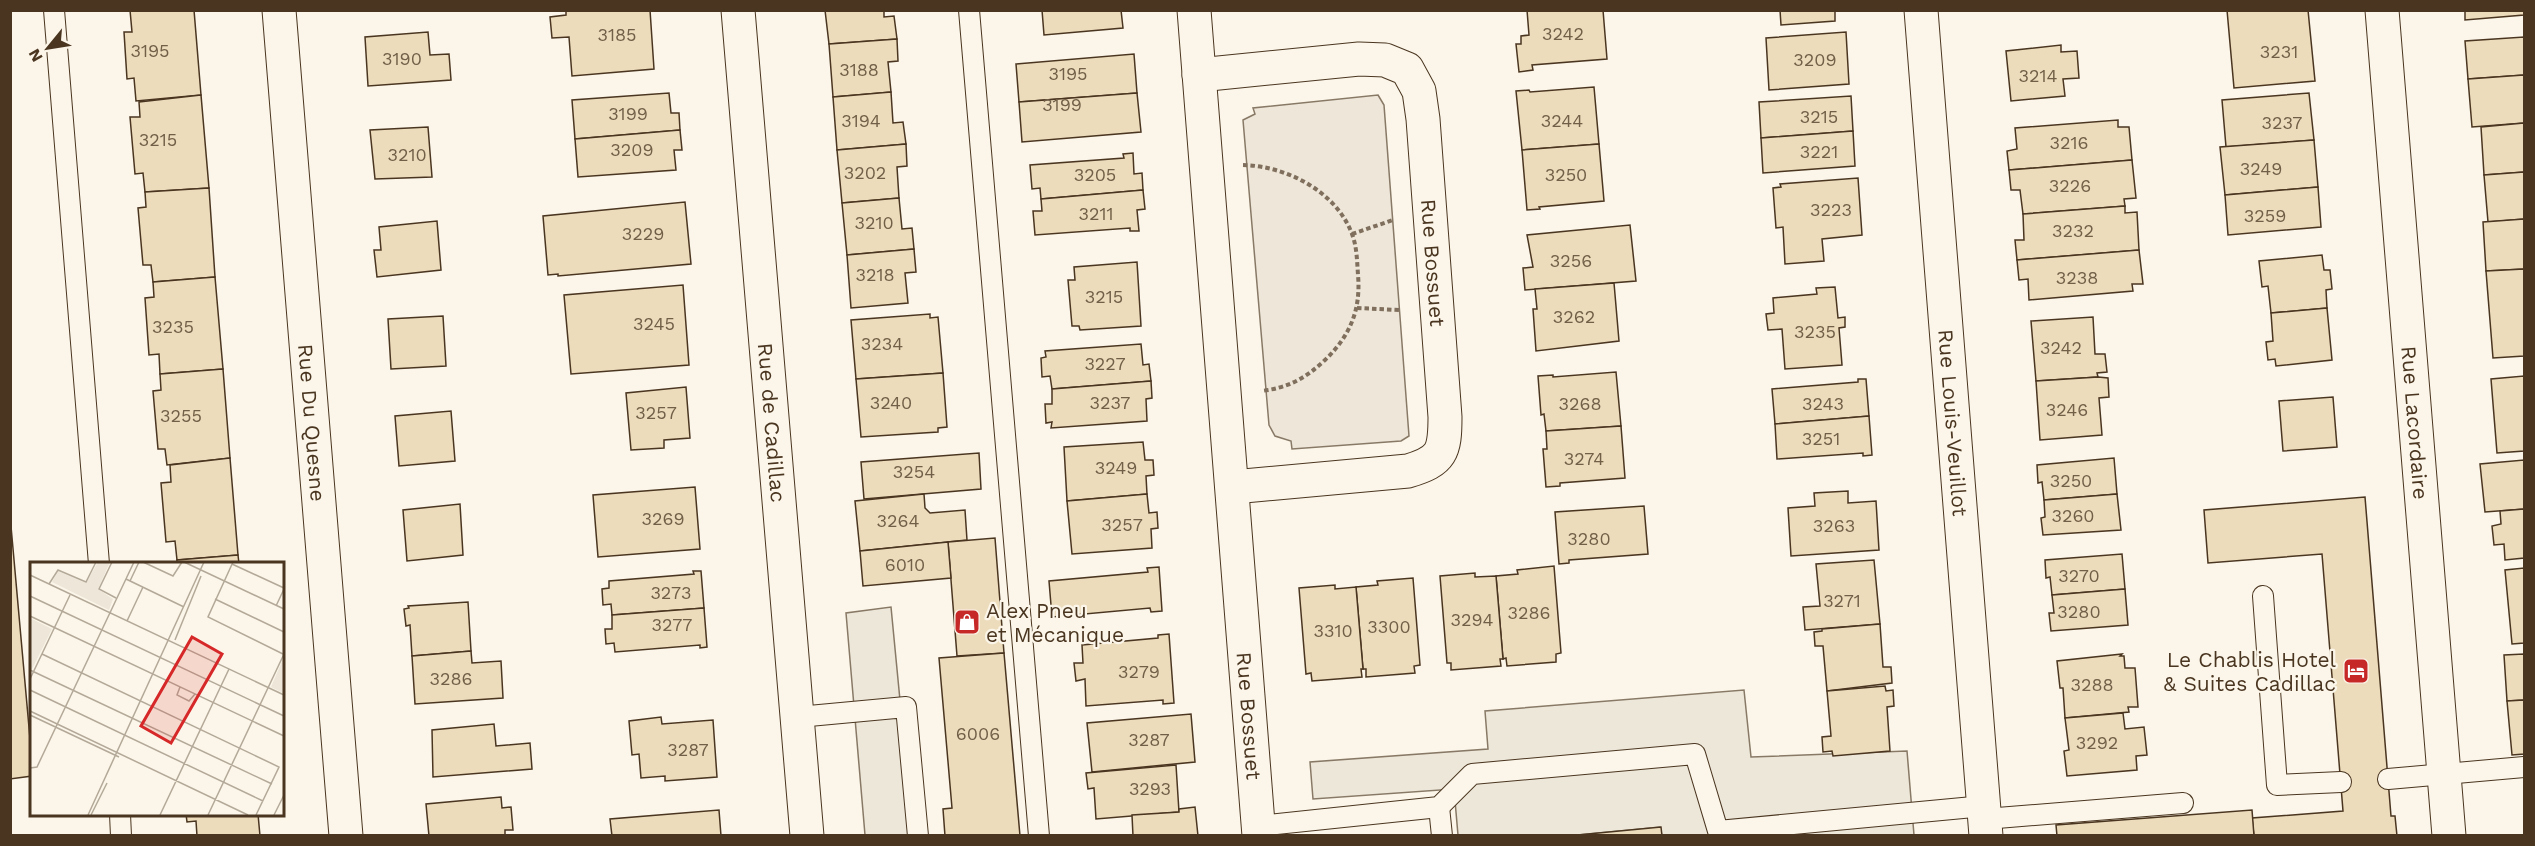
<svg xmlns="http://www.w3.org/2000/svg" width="2535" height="846" viewBox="0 0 2535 846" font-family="'Work Sans',sans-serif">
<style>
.green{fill:#ede6d9;stroke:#887966;stroke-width:1.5}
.parking{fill:#ede7d9;stroke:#887966;stroke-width:1.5}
.building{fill:#ecdcbc;stroke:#4a3520;stroke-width:1.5}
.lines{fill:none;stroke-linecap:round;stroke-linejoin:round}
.service-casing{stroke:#4a3520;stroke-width:22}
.minor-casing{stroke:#4a3520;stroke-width:35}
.tertiary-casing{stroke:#4a3520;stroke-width:35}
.path{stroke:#7f6f5c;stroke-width:4;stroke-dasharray:4.5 3;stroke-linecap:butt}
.service{stroke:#fbf6e9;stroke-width:20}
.minor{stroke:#fbf6e9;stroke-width:33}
.tertiary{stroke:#fbf6e9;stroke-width:33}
.labels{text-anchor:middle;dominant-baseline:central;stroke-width:4.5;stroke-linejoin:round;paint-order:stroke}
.number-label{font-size:18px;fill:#725f47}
.street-label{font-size:21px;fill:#4a3520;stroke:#fbf6e9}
.poi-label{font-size:21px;fill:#4a3520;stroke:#fbf6e9;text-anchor:start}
.inset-road{fill:none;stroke:#b4a999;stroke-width:1.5}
.view{fill:#d62828;fill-opacity:0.15;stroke:#d62828;stroke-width:3}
.inset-edge{fill:none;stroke:#4a3520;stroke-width:3}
</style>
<rect width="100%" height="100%" fill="#fbf6e9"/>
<path class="green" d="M1378,95L1384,105L1409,436L1401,441L1292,449L1291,441L1275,436L1269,425L1243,120L1255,114L1253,108Z"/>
<g class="parking">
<path d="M891,607L913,835H865L846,613Z"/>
<path d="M1744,690L1751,757L1907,751L1914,835L1662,836L1660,827L1567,836L1458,835L1454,789L1313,799L1310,762L1488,749L1485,711Z"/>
</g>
<g class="building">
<path d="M130,10H194L201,95L136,101L134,78L127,79L124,32H132Z"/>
<path d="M566,10H650L654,69L572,76L569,37L552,38L550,17L566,15Z"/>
<path d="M825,10H884V17L894,16L897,39L829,44Z"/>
<path d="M1042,10H1121L1123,28L1044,35Z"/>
<path d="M1527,10H1603L1607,59L1532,65L1533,70L1519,72L1516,44H1521V36L1529,35Z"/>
<path d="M1780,10H1835V21L1781,25Z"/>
<path d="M2227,10H2308L2315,81L2234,88Z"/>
<path d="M2465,10H2524V15L2465,20Z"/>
<path d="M428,32L430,55L449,54L451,80L368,86L365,37Z"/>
<path d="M1846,32L1849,84L1769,90L1766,38Z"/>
<path d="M2524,37V75L2468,79L2465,41Z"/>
<path d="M897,39L898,61L888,62L891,92L833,97L829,44Z"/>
<path d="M2061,45V52L2077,51L2079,78L2063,79L2065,96L2011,101L2006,51Z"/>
<path d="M1134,54L1137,93L1019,102L1016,64Z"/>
<path d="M2524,75V123L2472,127L2468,79Z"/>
<path d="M1594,87L1599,144L1522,150L1516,91L1529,90L1530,92Z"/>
<path d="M891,92L893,123L903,122L906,144L837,150L833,97Z"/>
<path d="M669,93L671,113H679L680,130L575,139L572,100Z"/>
<path d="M1137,93L1141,132L1022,142L1019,102Z"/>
<path d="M2309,93L2314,140L2226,147L2222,100Z"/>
<path d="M201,95L209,188L145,192L143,173L135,174L130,117H140L139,102Z"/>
<path d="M1851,96L1853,131L1761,138L1759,102Z"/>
<path d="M2118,120V127H2129L2132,160L2009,170L2007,151L2017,149L2015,128Z"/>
<path d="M2524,123V172L2484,175L2481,127Z"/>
<path d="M428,127L432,177L375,179L370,130Z"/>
<path d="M680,130L682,150H674L676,170L578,177L575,139Z"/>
<path d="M1853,131L1855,166L1763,173L1761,138Z"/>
<path d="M2314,140L2318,187L2225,195L2220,147Z"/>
<path d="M906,144L907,166L897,167L899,198L842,203L837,150Z"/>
<path d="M1599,144L1604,201L1539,207L1540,209L1527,210L1522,150Z"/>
<path d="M1133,153L1134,174L1142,173L1143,190L1041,199L1040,188L1032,189L1030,165L1124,158L1123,154Z"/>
<path d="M2132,160L2136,198L2124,199L2125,206L2023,214L2020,190H2011L2009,170Z"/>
<path d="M2524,172V219L2488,222L2484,175Z"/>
<path d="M1858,178L1862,235L1822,239L1824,261L1785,264L1783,227L1776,228L1773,188L1781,187L1780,184Z"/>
<path d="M2318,187L2321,227L2228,235L2225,195Z"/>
<path d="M209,188L215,277L153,282L151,265H143L138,208L146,207L145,192Z"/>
<path d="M1143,190L1145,209L1137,210L1139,231H1130V228L1035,235L1033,211H1042L1041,199Z"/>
<path d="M899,198L902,229L912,228L914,249L847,255L842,203Z"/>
<path d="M685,202L691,264L558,276V274L548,275L543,216Z"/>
<path d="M2125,206V213L2137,212L2139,250L2017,260L2015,240H2024L2023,214Z"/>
<path d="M2524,219V269L2486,271L2483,222Z"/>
<path d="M437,221L441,270L377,277L374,250H381L379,227Z"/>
<path d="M1630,225L1636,281L1525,290L1523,268L1533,267L1527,235Z"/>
<path d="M914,249L916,272L905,273L908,303L851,308L847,255Z"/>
<path d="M2139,250L2143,284H2132L2133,291L2029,300L2028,279L2019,280L2017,260Z"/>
<path d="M2322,255L2324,270H2330L2332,289L2326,290L2327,308L2271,313L2268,286L2262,287L2259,261Z"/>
<path d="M1137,262L1141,326L1080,330L1079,326H1072L1068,280H1075L1074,267Z"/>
<path d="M2524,269V356L2493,358L2486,271Z"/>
<path d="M215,277L223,369L160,374L159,354L149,355L145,298L154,297L153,282Z"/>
<path d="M1614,283L1619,341L1536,351L1533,309H1537L1535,289Z"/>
<path d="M683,285L689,365L571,374L564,295Z"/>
<path d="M1835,287L1838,318L1845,317V327L1839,328L1842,365L1785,369L1782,329L1768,330L1766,314L1774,313L1773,298L1817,294L1816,288Z"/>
<path d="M2327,308L2332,360L2276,366L2275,359L2268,360L2266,342L2273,341L2271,313Z"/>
<path d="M930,314V318L938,317L943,373L856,379L851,320Z"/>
<path d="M443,316L446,366L391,369L388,319Z"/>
<path d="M2093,317L2095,354H2105L2107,372L2097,373L2098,377L2036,381L2031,321Z"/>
<path d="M1141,344L1143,365L1149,364L1151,381L1052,389L1050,376L1042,377L1041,358L1046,357L1045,351Z"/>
<path d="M223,369L230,458L167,465L165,449H158L153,391L161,390L160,374Z"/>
<path d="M1616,372L1621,426L1546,431L1544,414L1541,415L1538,376L1553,375V377Z"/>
<path d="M943,373L947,427L938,428V432L861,437L856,379Z"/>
<path d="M2524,376V451L2497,453L2491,379Z"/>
<path d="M2098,377L2108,378L2109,397L2099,398L2102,435L2040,440L2036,381Z"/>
<path d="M1858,379H1866L1869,416L1775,424L1772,389L1858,382Z"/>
<path d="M1151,381L1152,398L1146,399L1147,421L1051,428L1052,422L1046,423L1045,404H1052V389Z"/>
<path d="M686,387L690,438L664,440V448L631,450L626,393Z"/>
<path d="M2333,397L2337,447L2283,451L2279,401Z"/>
<path d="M451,411L455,461L399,466L395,416Z"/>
<path d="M1869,416L1872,455L1863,456V453L1777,459L1775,424Z"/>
<path d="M1621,426L1625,478L1560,483V486L1546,487L1543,449H1547L1546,431Z"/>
<path d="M1143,442L1145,460H1153L1154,475L1146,476L1147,494L1067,501L1064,447Z"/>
<path d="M979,453L981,489L864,499L861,462Z"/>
<path d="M230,458L238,555L177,560L175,541L166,542L161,483L171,482L170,465Z"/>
<path d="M2114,458L2117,494L2044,500L2042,482L2038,483L2037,465Z"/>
<path d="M2524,460V509L2485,512L2480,464Z"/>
<path d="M695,487L700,549L598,557L593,495Z"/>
<path d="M1848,491V503L1876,501L1879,550L1791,556L1788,508L1815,506L1814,493Z"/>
<path d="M924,494L925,508L930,513L965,510L967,540L860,551L855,501Z"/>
<path d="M1147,494L1149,513L1157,512L1158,528L1151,529L1152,548L1072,554L1067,501Z"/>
<path d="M2117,494L2121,530L2043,535L2041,518L2045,517L2044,500Z"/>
<path d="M2365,497L2391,816H2395L2397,836H2254L2252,818L2343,811L2322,554L2208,563L2204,510Z"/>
<path d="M460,504L463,555L407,561L403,510Z"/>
<path d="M1644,506L1648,554L1569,560V563L1559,564L1555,512Z"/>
<path d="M2524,509V558L2505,560L2504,544L2494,545L2492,526L2501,524L2500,511Z"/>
<path d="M10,515L32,761V776L10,779Z"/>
<path d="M995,538L1004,653L957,656L948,542Z"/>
<path d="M948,542L951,578L863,586L860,551Z"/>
<path d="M2122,554L2125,589L2052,595L2050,577L2046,578L2045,560Z"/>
<path d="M238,555L239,564H177V560Z"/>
<path d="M1874,560L1880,624L1805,630L1803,607L1820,606L1816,564Z"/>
<path d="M1554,566L1561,653L1556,654V662L1507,666L1506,658L1503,659L1496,576L1518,574L1517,570Z"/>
<path d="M1159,567L1162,611L1151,612L1150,608L1052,617L1049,581L1148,572L1147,568Z"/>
<path d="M2524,568V643L2512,644L2505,570Z"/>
<path d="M693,571H701L704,608L612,615L611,604L603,605L602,589L609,588V581L694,574Z"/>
<path d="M1475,573V577L1496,576L1503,659H1500L1501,666L1451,670V663H1447L1440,576Z"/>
<path d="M1413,578L1420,665L1414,666L1415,673L1366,677V669H1363L1356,587L1378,585L1377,581Z"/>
<path d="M1335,585V589L1356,587L1363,669H1361L1362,677L1312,681L1311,673L1306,674L1299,588Z"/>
<path d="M2125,589L2128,625L2051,631L2049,613H2054L2052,595Z"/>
<path d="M468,602L471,651L412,656L410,625L406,626L404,609L409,608L408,606Z"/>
<path d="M704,608L707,647L700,648V645L615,652L614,643L606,644L605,629H612V615Z"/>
<path d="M1880,624L1883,667H1891L1892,683L1827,691L1823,646H1815L1814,632L1822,631V629Z"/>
<path d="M1169,634L1174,703L1163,704V700L1086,706L1085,679L1076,681L1074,663H1083L1082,645L1158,638V635Z"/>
<path d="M471,651L472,663L501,661L503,698L415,704L412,656Z"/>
<path d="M1004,653L1020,836H945L943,809L952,808L939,658Z"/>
<path d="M2122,654L2120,656H2124L2125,668H2135L2138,707H2128L2129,712L2065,718L2063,688H2060L2057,661Z"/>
<path d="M2524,654V700L2507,701L2504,655Z"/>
<path d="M1885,686L1886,691L1893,690L1894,706L1887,707L1890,751L1833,756L1832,751L1823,752L1822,737L1831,736L1827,691Z"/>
<path d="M2524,700V754L2512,755L2507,701Z"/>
<path d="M2123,713L2125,729L2144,727L2147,755L2136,756L2137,770L2067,776L2064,751L2069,750L2065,718Z"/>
<path d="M1191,714L1195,762L1092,772L1087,723Z"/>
<path d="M661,717L662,724L713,720L717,777L665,781V776L641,778L639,754L632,755L629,721Z"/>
<path d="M494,724L496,746L530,743L532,769L433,777L432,730Z"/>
<path d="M1176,765L1179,812L1096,819L1094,788L1088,789L1086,773Z"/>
<path d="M501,797L502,808L511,807L513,830H505V836H429L426,804Z"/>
<path d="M1195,807L1198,836H1133L1132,815L1179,812V809Z"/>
<path d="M719,810L721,836H612L610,819Z"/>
<path d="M2252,810L2254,836H2057L2056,825Z"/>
<path d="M186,814H258L260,836H197L196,821L187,822Z"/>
<path d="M1661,827L1662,836H1567Z"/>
</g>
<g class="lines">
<g class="service-casing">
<g id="service">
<path d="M54,10L99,564"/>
<path d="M969,10L1039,836"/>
<path d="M2263,596L2277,785L2341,782"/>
<path d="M798,717L906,707L918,836"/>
<path d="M2388,779L2524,767"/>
<path d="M1439,807L1442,836"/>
<path d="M120,814L121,836"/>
<path d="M1985,819L2183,803"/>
<path d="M1258,826L1439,807L1472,774L1695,754L1718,831L1984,806"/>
</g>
</g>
<g class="minor-casing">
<g id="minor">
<path id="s1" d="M279,10L346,836"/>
<path id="s2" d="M1194,10L1259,836"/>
<path id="s3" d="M1921,10L1986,836"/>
<path id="s4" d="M2382,10L2449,836"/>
<path id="s5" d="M1199,75L1359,59L1385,60L1407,69L1419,91L1423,119L1445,417C1445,452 1442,461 1408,471L1233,487"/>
</g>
</g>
<g class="tertiary-casing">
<g id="tertiary">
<path id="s6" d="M738,10L807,836"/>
</g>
</g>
<g class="path">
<path d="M1243,165C1286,166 1336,191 1352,234C1357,247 1357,261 1358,275C1361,310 1350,336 1325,360C1306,378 1288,388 1261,391"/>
<path d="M1352,234L1393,220"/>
<path d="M1357,308L1399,310"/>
</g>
<use href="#service" class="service"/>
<use href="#minor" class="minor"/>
<use href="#tertiary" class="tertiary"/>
</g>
<defs>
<g id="shop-square" transform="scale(1.35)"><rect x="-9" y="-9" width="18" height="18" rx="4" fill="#c62828" stroke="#fbf6e9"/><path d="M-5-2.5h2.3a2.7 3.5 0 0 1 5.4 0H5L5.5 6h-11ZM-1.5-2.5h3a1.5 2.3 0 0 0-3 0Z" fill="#fff"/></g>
<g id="hotel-square" transform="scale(1.35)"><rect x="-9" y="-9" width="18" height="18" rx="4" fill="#c62828" stroke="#fbf6e9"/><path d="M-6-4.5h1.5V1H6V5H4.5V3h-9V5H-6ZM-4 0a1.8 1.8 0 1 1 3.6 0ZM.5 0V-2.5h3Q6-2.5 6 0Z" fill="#fff"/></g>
</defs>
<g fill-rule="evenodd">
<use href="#shop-square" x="967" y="622"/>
<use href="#hotel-square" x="2356" y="671"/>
</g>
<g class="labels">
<g class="number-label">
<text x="1563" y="33">3242</text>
<text x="617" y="34">3185</text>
<text x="150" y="50">3195</text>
<text x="2279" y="51">3231</text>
<text x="402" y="58">3190</text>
<text x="1815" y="59">3209</text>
<text x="859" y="69">3188</text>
<text x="1068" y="73">3195</text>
<text x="2038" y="75">3214</text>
<text x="1062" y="104">3199</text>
<text x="628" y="113">3199</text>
<text x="1819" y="116">3215</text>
<text x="861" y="120">3194</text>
<text x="1562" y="120">3244</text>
<text x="2282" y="122">3237</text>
<text x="158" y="139">3215</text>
<text x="2069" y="142">3216</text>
<text x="632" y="149">3209</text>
<text x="1819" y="151">3221</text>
<text x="407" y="154">3210</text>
<text x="2261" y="168">3249</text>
<text x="865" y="172">3202</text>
<text x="1095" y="174">3205</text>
<text x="1566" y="174">3250</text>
<text x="2070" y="185">3226</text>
<text x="1831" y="209">3223</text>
<text x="1096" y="213">3211</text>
<text x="2265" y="215">3259</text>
<text x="874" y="222">3210</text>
<text x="2073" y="230">3232</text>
<text x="643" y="233">3229</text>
<text x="1571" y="260">3256</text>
<text x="875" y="274">3218</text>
<text x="2077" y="277">3238</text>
<text x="1104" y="296">3215</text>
<text x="1574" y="316">3262</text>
<text x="654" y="323">3245</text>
<text x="173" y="326">3235</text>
<text x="1815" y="331">3235</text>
<text x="882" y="343">3234</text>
<text x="2061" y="347">3242</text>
<text x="1105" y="363">3227</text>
<text x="891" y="402">3240</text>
<text x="1110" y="402">3237</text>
<text x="1580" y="403">3268</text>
<text x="1823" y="403">3243</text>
<text x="2067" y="409">3246</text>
<text x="656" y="412">3257</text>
<text x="181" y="415">3255</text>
<text x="1821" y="438">3251</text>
<text x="1584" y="458">3274</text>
<text x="1116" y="467">3249</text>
<text x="914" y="471">3254</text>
<text x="2071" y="480">3250</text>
<text x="2073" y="515">3260</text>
<text x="663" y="518">3269</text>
<text x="898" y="520">3264</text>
<text x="1122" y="524">3257</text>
<text x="1834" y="525">3263</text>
<text x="1589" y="538">3280</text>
<text x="905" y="564">6010</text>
<text x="2079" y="575">3270</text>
<text x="671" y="592">3273</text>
<text x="1842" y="600">3271</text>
<text x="2079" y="611">3280</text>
<text x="1529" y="612">3286</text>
<text x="1472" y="619">3294</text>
<text x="672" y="624">3277</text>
<text x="1389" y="626">3300</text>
<text x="1333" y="630">3310</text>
<text x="1139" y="671">3279</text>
<text x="451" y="678">3286</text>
<text x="2092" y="684">3288</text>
<text x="978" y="733">6006</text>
<text x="1149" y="739">3287</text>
<text x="2097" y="742">3292</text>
<text x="688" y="749">3287</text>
<text x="1150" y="788">3293</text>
</g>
<g class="street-label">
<text stroke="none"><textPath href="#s5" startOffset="408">Rue Bossuet</textPath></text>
<text stroke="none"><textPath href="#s1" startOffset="414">Rue Du Quesne</textPath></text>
<text stroke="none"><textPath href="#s6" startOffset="414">Rue de Cadillac</textPath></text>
<text stroke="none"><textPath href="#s3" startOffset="414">Rue Louis-Veuillot</textPath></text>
<text stroke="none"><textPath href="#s4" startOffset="414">Rue Lacordaire</textPath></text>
<text stroke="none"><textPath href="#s2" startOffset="708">Rue Bossuet</textPath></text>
</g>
<g class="poi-label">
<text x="986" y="610">Alex Pneu<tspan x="986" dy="24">et Mécanique</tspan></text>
<text x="2336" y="659" text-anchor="end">Le Chablis Hotel<tspan x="2336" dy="24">&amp; Suites Cadillac</tspan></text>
</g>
</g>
<g transform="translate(30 562)">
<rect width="254" height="254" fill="#fbf6e9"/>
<path d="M68,0H80L68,27L83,37L79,48L22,20L28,9L56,21ZM0,56L22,67L2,107L0,106ZM253,97V131L241,125Z" fill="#ede6d9"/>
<path class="inset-road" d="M82,0L69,27L86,36M113,0L143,14L152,0M154,0L254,47M203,0L178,55L253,92M202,2L254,26M0,13L254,133M96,17L154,45M100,19L109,0M19,22L28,8L56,20L66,0M0,34L254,154M185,37L254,70M246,44L254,27M0,54L254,174M97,59L113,25M145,78L171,14M12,92L249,205L226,253M0,108L242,222M0,117L40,33M150,125L147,133L159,139L165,132M0,128L233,239M0,149L218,253M0,153L89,195M0,206L7,205L104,0M58,253L174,0M61,253L77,221M130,253L199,107M178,253L254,92M244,253L254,233"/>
<path class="view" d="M162,75L192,92L141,181L111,164Z"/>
<rect width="254" height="254" class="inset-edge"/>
</g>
<rect width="2535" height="846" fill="none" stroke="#4a3520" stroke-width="24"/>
<g transform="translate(48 48) rotate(240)" stroke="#fbf6e9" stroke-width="4.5" paint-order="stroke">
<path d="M0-4.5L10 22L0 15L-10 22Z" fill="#4a3520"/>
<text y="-9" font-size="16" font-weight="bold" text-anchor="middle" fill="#4a3520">N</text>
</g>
</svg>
